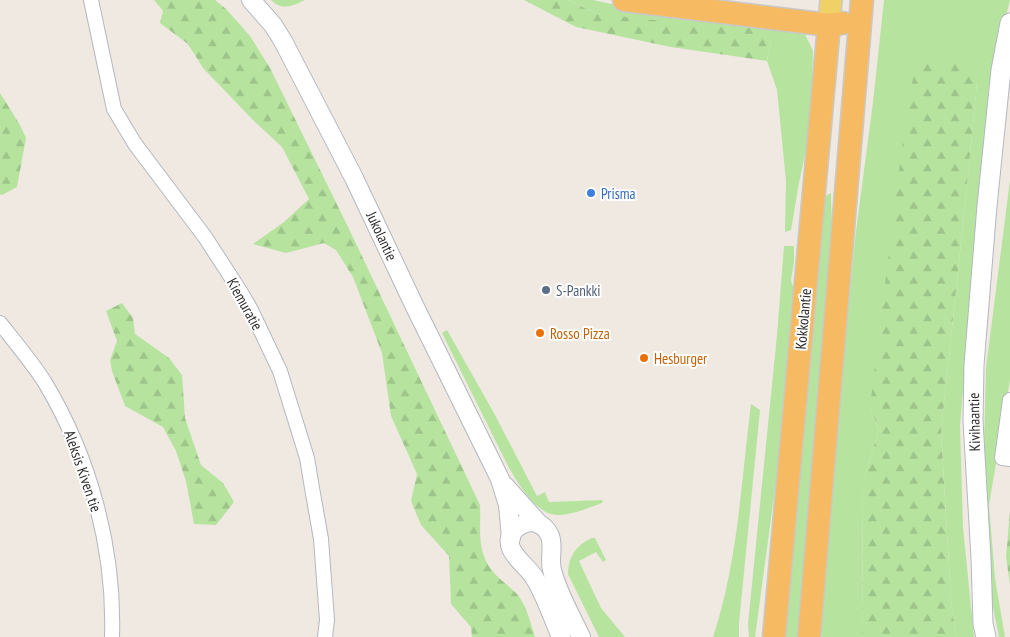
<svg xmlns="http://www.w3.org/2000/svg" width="1010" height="637" viewBox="0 0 1010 637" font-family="'PT Sans Narrow',sans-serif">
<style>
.grass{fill:#b6e49f}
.forest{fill:url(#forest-firs)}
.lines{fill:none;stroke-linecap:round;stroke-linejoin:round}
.minor-casing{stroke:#b4b7c1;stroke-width:16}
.tertiary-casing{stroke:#b4b7c1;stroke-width:20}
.secondary-casing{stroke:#b4b7c1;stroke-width:21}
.primary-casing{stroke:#c9c9c9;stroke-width:24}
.trunk-casing{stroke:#c9c9c9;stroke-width:25}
.minor{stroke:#fff;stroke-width:14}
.tertiary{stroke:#fff;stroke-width:18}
.secondary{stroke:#fff;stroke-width:19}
.primary{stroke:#efd165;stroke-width:21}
.trunk{stroke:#f6bb62;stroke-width:22}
.shop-dot{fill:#3f7fe0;stroke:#fff;stroke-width:2}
.service-dot{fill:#5c6f8a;stroke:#fff;stroke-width:2}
.food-dot{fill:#e8710a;stroke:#fff;stroke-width:2}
.labels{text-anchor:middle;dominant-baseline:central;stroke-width:4;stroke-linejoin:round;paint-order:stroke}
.shop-label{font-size:15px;fill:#366cbe;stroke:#fff;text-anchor:start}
.street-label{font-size:15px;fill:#2e2e2e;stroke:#fff}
.service-label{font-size:15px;fill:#4e5e75;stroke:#fff;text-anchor:start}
.food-label{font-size:15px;fill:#c56008;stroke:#fff;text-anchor:start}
</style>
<defs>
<pattern id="forest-firs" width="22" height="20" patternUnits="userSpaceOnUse" patternTransform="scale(1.25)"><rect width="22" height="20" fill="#b6e49f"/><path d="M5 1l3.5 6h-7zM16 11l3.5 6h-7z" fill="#9dc489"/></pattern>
</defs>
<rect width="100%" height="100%" fill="#efe9e1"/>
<g class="grass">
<path d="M271,0H305C293,6 282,11 271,0Z"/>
<path d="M568,0H593L644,11L787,27L805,34L813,51L811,126L799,183L791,230L785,232L786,181L777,90L767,61L771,40L595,13Z"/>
<path d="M884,0H1010L989,85L960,426L963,527L974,637H956L951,600L941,432L967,186L977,82L870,407L879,430L863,481L862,637H822V590L855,239L873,102Z"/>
<path d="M1010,180V380L989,505L995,578L1005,637H999L990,592L983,486L986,368Z"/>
<path d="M831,193L832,243L797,637H785L824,197Z"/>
<path d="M784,246H794V262L791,280L795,294L786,408L755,637H749L748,624L777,335Z"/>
<path d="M447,330L495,415L537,496L545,492L549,502L603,500L602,503C588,508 575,514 560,515C537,517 518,483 508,466L442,333Z"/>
<path d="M751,404L760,410L739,623V637H713C738,562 741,482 751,404Z"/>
<path d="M592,538H595L606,560L603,562L596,552L579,561L601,608L625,637H599L568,574C568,557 576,545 592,538Z"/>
</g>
<g class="forest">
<path d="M154,0H215L226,9L250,36L270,68L350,231L480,505C481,522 478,540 484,556C490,574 504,581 517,594C527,606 530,622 535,637H472L471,627L451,604L449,556L421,525L411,501L417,474L391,416L382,353L353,277L336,250L324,243L286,253L253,244L284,222L309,199L282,147L253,120L203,68L188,44L160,23L163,11Z"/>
<path d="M524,0H568L595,13L642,19L760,29L771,40L767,61L671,47L576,27Z"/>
<path d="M950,60L965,69L977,82L967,186L941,432L951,600L956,637H862L863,481L879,430L870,407L907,106L914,74L928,62Z"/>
<path d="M0,93L20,125L26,138L17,187L2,195L0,194Z"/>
<path d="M122,303L133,318L135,334L169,358L182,375L185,418L201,465L223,483L234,502L216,525L194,524L186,481L176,451L163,427L125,406L112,371L110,360L117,341L106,311Z"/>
<path d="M1010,511V584L1006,557Z"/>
</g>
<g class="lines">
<g class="minor-casing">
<g id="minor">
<path d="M91,0L114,109L135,144L205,237L240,291L250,308L280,371L307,458L312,488L321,539L327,620L325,637"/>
<path d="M0,323C15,342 31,361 44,381C90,457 115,549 112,637"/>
<path d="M1010,400L1002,458L1010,459"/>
</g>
</g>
<g class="tertiary-casing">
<g id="tertiary">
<path d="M251,0L273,25L283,41L354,178L415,307L500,479L508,505L511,538"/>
<path d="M505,486L540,525"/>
<path d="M561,637C553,619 545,594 534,577C526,564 498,548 515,529C520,525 526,522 533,522C541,523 547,529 550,536C554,546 549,559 552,570C558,594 571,615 581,637"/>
</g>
</g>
<g class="secondary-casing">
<path id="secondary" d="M986,637L983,624L981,558L973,421L974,365L987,206L1001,70L1010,23"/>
</g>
<g class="primary-casing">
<path id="primary" d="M829,25L831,0"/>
</g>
<g class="trunk-casing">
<g id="trunk">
<path d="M624,0L829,25L843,23"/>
<path d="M774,637L829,25"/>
<path d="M809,637L862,0"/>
</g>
</g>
<use href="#minor" class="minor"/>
<use href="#tertiary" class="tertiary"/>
<use href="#secondary" class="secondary"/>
<use href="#primary" class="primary"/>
<use href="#trunk" class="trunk"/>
</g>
<circle class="shop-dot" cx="591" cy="193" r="5"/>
<circle class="service-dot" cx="546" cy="290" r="5"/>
<g class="food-dot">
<circle cx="540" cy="333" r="5"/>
<circle cx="644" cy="358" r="5"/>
</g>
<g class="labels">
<g class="shop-label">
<text x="601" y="193">Prisma</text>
</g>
<g class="street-label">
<text transform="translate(382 236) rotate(65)">Jukolantie</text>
<text transform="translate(245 304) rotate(61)">Kiemuratie</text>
<text transform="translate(803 319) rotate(-85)">Kokkolantie</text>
<text transform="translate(974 422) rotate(-91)">Kivihaantie</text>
<text transform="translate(83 471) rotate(71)">Aleksis Kiven tie</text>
</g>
<g class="service-label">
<text x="556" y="290">S-Pankki</text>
</g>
<g class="food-label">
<text x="550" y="333">Rosso Pizza</text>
<text x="654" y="358">Hesburger</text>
</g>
</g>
</svg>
